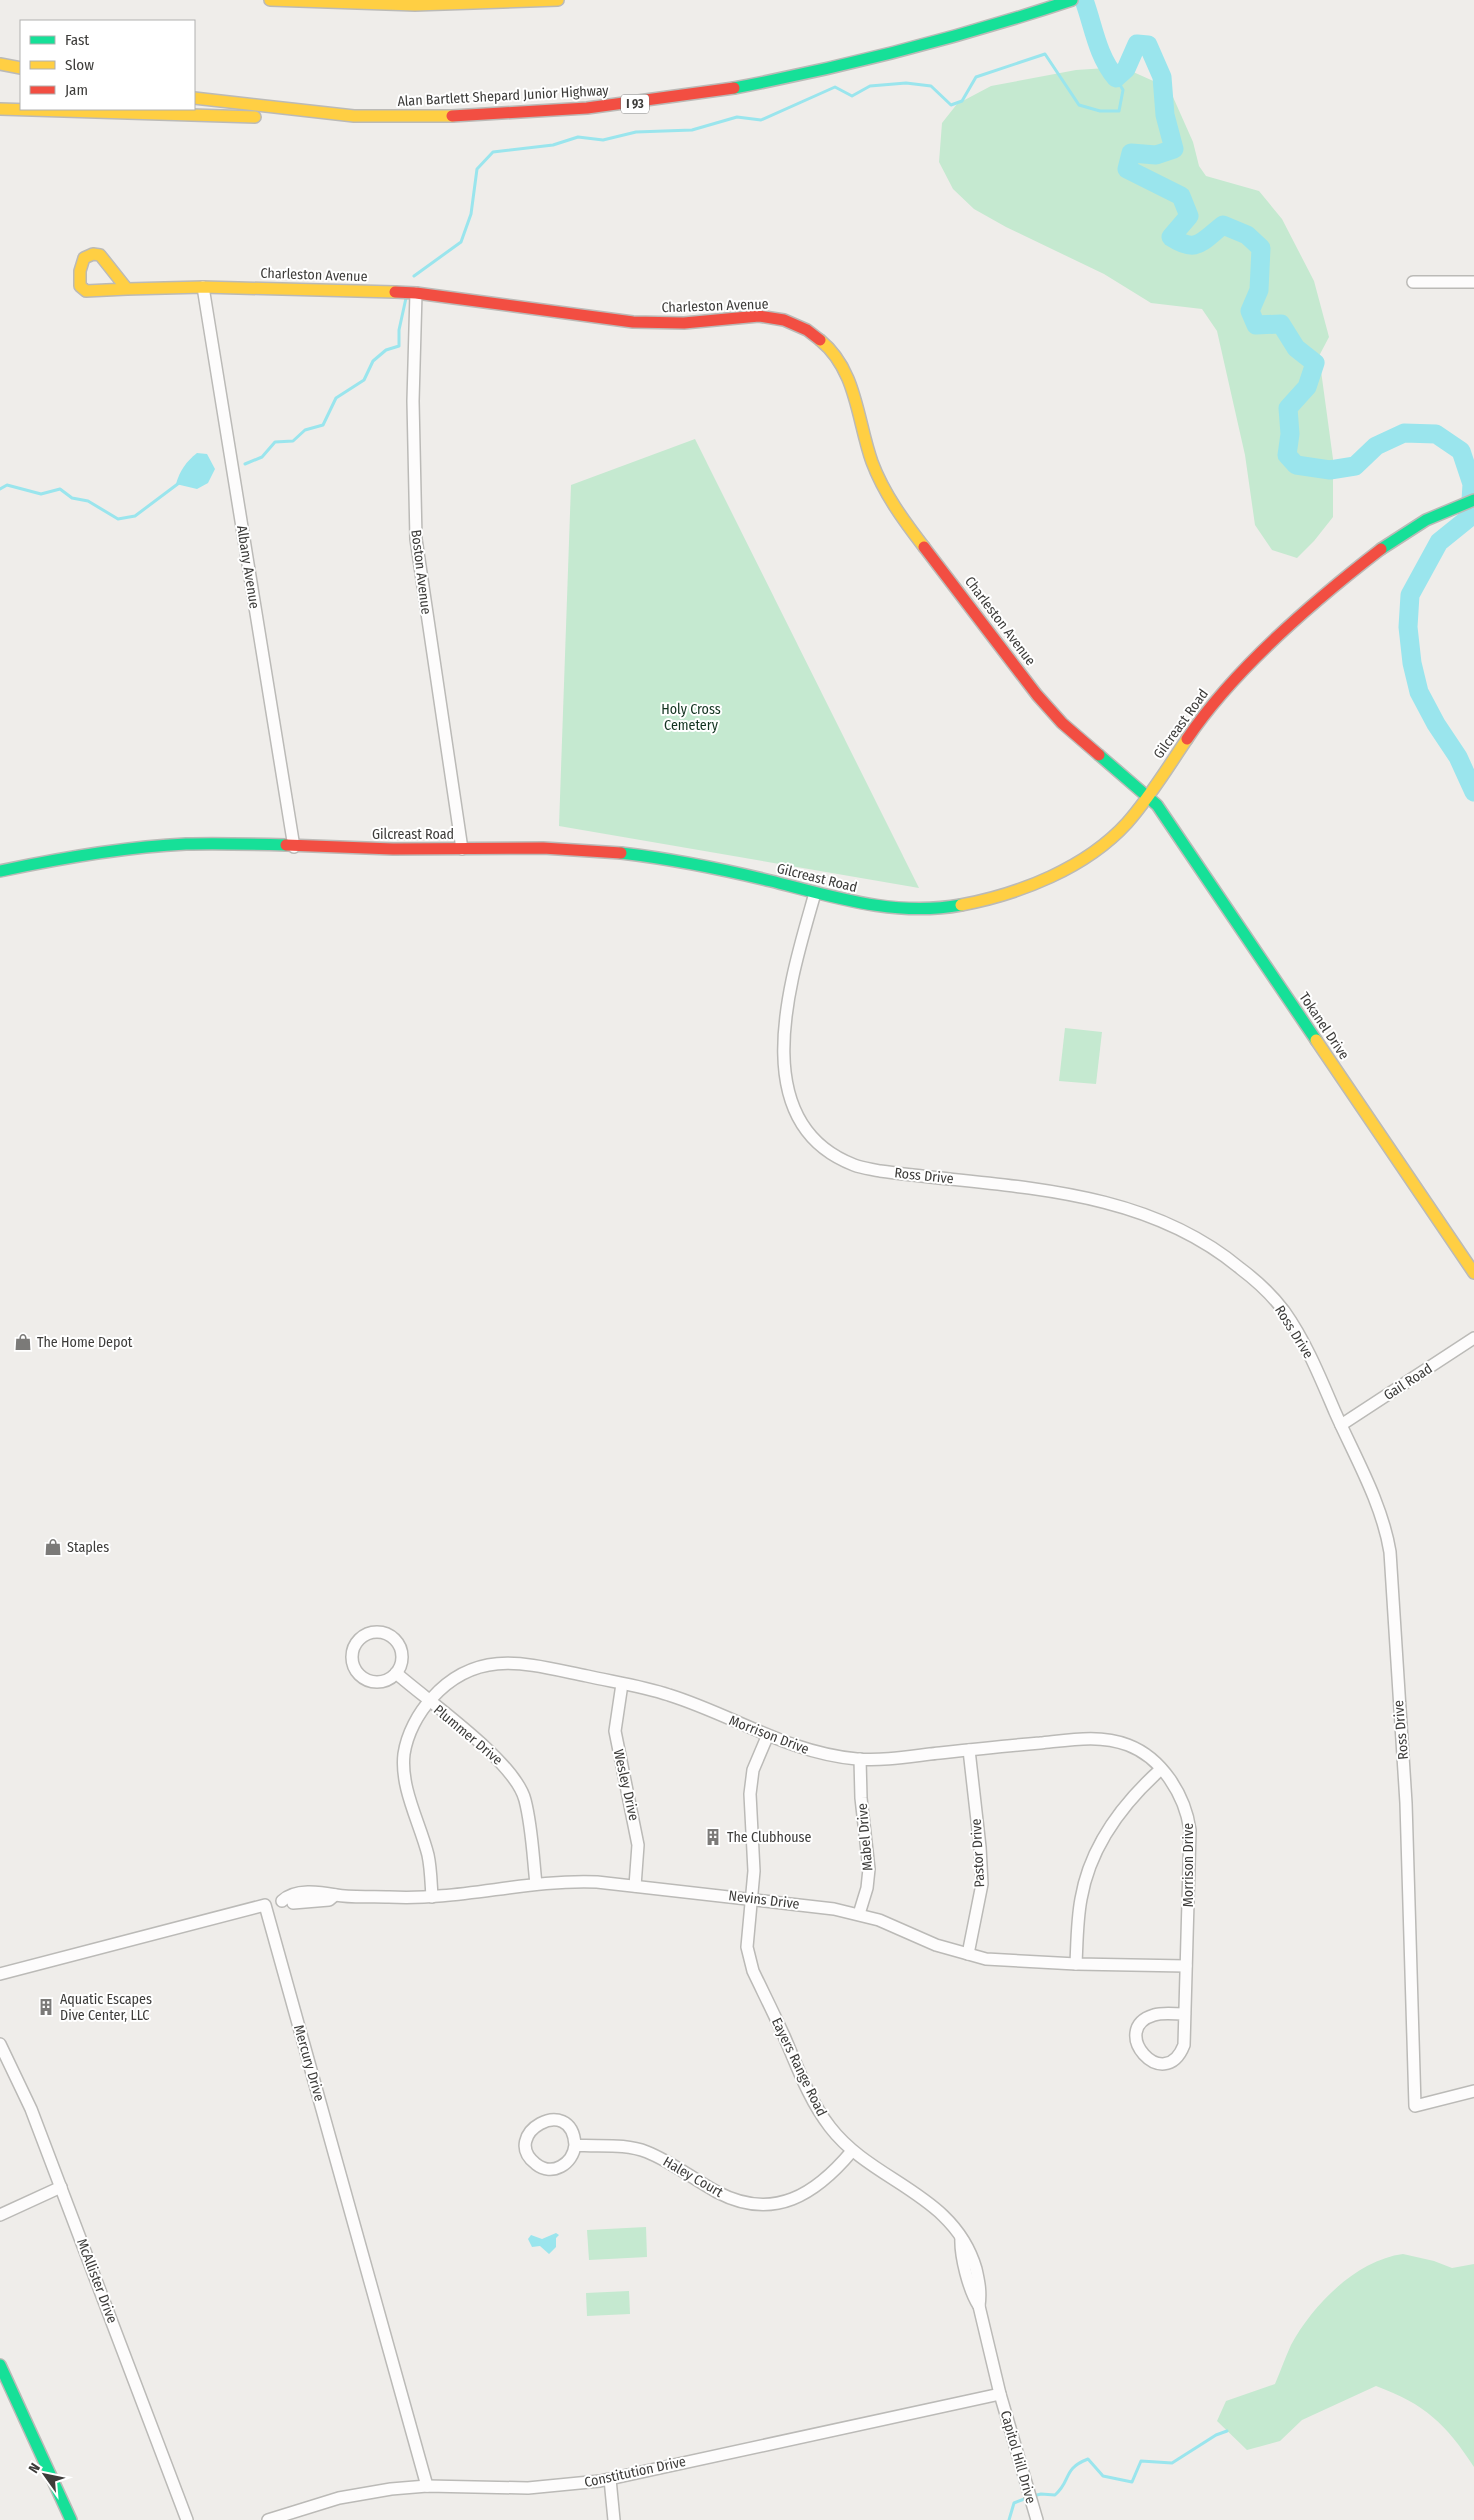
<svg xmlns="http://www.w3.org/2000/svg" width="1474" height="2520" viewBox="0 0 1474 2520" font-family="'Fira Sans Condensed',sans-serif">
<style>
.green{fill:#c5e9d0}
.water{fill:#9ae5ed}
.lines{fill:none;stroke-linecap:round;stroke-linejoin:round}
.stream{stroke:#9ae5ed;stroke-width:3}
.river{stroke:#9ae5ed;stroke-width:19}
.street-casing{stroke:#bbbab7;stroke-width:14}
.fast-casing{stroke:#bbbab7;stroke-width:14}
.slow-casing{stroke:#bbbab7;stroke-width:14}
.jam-casing{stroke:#bbbab7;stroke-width:14}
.street{stroke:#fdfcfc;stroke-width:11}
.fast{stroke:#16e098;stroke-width:11}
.slow{stroke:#ffcf43;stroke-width:11}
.jam{stroke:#f24e42;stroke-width:11}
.labels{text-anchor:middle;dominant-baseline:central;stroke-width:4;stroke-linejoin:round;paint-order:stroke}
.shield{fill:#fff;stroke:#777675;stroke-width:1}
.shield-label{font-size:12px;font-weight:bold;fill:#3d3c3a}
.street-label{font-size:14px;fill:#3d3c3a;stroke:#fff}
.park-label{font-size:14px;fill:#133320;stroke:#fff}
.poi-label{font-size:14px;fill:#3d3c3a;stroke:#fff;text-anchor:start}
</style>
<rect width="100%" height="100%" fill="#efedea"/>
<g class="green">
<path d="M1122,67L1169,88L1193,142L1199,166L1206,176L1259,191L1282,219L1314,281L1329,337L1319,356L1333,459V517L1314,541L1297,558L1272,550L1255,525L1245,455L1217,331L1202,309L1151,303L1104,274L1006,227L974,209L953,189L939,162L942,123L957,104L991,86L1076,70Z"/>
<path d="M695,439L919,888L559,826L571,485Z"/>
<path d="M1065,1028L1102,1032L1096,1084L1059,1081Z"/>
<path d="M646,2227L647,2257L589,2260L587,2230Z"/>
<path d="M1403,2254L1434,2261L1452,2268L1474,2264V2467C1446,2424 1425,2404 1376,2386L1302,2420L1280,2441L1247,2450L1217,2421L1226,2401L1275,2384C1280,2372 1285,2358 1291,2345C1312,2306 1356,2260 1403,2254Z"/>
<path d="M629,2291L630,2314L587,2316L586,2293Z"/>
</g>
<g class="water">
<path d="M197,453L207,454L215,469L208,483L197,489L176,484C180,470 186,462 197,453Z"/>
<path d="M556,2233L559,2235L556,2238V2247L549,2254L540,2246L532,2247L528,2239L531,2235L542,2239Z"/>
</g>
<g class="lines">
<g class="stream">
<path d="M414,276L461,242L471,214L477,169L493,152L553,145L578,137L603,140L636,132L692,130L737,117L761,120L835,87L852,96L870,86L906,83L931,86L951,105L962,101L976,77L1045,54L1079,105L1100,111H1119L1123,90L1116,78"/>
<path d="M245,464L262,457L275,442L293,441L305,430L323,425L336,398L364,380L373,361L386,350L399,346V330L406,298"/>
<path d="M0,489L7,485L41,494L60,489L72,498L88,501L118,519L135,516L179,483"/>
<path d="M1033,2496L1041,2494L1055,2495C1072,2480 1062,2469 1088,2459L1103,2476L1132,2482L1141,2461L1172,2463L1216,2435L1227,2431"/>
<path d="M1009,2520L1014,2503L1027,2498"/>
</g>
<path class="river" d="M1084,0C1094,28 1097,55 1116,78L1126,69L1137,44L1148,45L1162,77L1165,115L1174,149L1156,155L1131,153L1127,169L1181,196L1189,216L1171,237C1197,254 1201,242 1223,225L1247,235L1261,248L1259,290L1250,311L1256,325L1281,324L1296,348L1315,363L1307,387L1288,408L1290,434L1287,455L1296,465L1330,470L1355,466L1376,446L1404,433L1436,434L1461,451L1472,484L1470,517L1439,542L1410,595L1408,627L1412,663L1419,692L1436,724L1458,757L1474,792"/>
<g class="street-casing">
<g id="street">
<path d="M1413,282H1474"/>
<path d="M203,287L294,847"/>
<path d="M416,293L413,401L416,539L462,849"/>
<path d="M815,893C792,975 742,1122 854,1165C862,1168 871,1169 880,1171C1003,1188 1140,1184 1241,1269C1257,1281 1272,1295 1284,1311C1306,1342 1320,1377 1335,1412C1355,1457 1382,1503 1390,1552L1406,1803L1415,2106L1474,2091"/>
<path d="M1341,1425L1474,1338"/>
<circle cx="377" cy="1657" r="25"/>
<path d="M396,1673C429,1702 515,1761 525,1800C532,1827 533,1857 536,1884"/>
<path d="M622,1684L615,1731L638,1845L635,1886"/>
<path d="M767,1737L753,1770L750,1794L754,1871L747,1947L753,1971C763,1992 774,2014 784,2036C797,2066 809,2100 830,2127C873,2183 954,2193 976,2269C979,2282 981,2292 979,2306"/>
<path d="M432,1897C431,1883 431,1869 428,1855C420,1823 400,1788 404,1754C407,1734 418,1713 432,1698C478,1647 528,1664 587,1676C614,1682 643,1686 669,1695C733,1715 788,1753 857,1759C881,1761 906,1757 930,1754C967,1750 1003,1746 1040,1743C1069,1740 1100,1734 1128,1745C1162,1758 1185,1795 1190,1830L1184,2045C1164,2096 1107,2029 1154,2015C1163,2012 1175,2014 1185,2014"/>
<path d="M282,1901C295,1888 320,1892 336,1895C352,1898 372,1896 389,1897C459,1901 527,1879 597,1882L834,1909L879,1920L936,1945L986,1959L1076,1964L1186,1966"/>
<path d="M293,1903L329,1900L335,1895"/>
<path d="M859,1914L867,1888L869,1869L861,1798L860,1759"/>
<path d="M968,1954L982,1884L980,1847L969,1750"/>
<path d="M1076,1964C1077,1943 1077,1920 1081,1899C1090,1846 1122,1804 1161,1769"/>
<path d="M0,1974L265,1905L427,2486"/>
<path d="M0,2044L31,2109L187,2520"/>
<path d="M575,2145C573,2164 552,2177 536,2164C498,2135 572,2092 575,2145C599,2147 624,2143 647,2152C672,2162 693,2179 717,2192C774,2222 816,2194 852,2151"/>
<path d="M0,2215L61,2187"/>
<path d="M961,2238C960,2256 969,2291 979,2306L1000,2394L1037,2520"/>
<path d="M610,2479L614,2520"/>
<path d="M268,2520L339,2498L391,2489L427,2486L528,2488L600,2481L1000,2394"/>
</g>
</g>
<g class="fast-casing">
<g id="fast">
<path d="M734,88C849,66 961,37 1072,0"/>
<path d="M1381,549L1426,520L1474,500"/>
<path d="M1099,755L1157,805L1316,1040"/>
<path d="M621,853C672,859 722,869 771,881C834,897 895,917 961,905"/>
<path d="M0,871C61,858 123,847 186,844C219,843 253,844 286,845"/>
<path d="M0,2365L71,2520"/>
</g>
</g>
<g class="slow-casing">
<g id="slow">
<path d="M270,0L415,5L558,0"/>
<path d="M0,64L21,68"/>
<path d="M194,98L354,116H452"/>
<path d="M0,109L255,117"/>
<path d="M127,289L86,291L80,286V271L84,258L93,254L100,255L127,289L203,287L395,292"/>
<path d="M820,340C857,370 857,420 872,462C884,494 904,521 924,547"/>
<path d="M961,905C1020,894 1086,868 1127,823C1150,797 1168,767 1187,739"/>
<path d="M1316,1040L1474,1273"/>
</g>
</g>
<g class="jam-casing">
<g id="jam">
<path d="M452,116L587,108L734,88"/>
<path d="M395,292L416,293L633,322L684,323L759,316L784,320L807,330L820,340"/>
<path d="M924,547L1037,695L1062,723L1099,755"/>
<path d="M1187,739C1233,670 1315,600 1381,549"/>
<path d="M286,845L393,849L543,848L621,853"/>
</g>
</g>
<use href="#street" class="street"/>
<use href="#fast" class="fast"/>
<use href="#slow" class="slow"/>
<use href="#jam" class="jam"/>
</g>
<defs>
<g id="shop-bare" transform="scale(1.35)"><path d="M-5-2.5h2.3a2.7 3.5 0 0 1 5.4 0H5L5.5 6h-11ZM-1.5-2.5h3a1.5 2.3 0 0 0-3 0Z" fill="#7b7a78" stroke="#fff" stroke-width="2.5" paint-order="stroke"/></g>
<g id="building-bare" transform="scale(1.35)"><path d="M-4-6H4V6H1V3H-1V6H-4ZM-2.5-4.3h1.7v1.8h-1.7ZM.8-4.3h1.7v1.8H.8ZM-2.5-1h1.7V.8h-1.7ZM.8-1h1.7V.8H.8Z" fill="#7b7a78" stroke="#fff" stroke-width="2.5" paint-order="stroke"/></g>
</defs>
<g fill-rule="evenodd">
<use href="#shop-bare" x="23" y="1342"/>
<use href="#shop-bare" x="53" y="1547"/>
<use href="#building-bare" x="713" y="1837"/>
<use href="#building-bare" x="46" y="2007"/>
</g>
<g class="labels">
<rect class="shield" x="621" y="94.5" width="28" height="19" rx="4"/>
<g class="shield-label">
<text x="635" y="104">I 93</text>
</g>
<g class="street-label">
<text transform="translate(503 96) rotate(-3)">Alan Bartlett Shepard Junior Highway</text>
<text transform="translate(314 275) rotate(2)">Charleston Avenue</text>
<text transform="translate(715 306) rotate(-2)">Charleston Avenue</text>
<text transform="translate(248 567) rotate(81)">Albany Avenue</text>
<text transform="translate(421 572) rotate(83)">Boston Avenue</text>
<text transform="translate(1000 621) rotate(53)">Charleston Avenue</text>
<text transform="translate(1181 724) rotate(-54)">Gilcreast Road</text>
<text x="413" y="834">Gilcreast Road</text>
<text transform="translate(817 878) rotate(14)">Gilcreast Road</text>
<text transform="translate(1324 1026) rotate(56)">Tokanel Drive</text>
<text transform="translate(924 1176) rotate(6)">Ross Drive</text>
<text transform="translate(1294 1332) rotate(58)">Ross Drive</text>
<text transform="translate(1408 1382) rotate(-33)">Gail Road</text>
<text transform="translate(1401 1730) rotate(-95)">Ross Drive</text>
<text transform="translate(468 1735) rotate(40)">Plummer Drive</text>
<text transform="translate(769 1735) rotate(21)">Morrison Drive</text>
<text transform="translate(626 1785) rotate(77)">Wesley Drive</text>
<text transform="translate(865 1837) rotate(-95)">Mabel Drive</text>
<text transform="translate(978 1853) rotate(-93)">Pastor Drive</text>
<text transform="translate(1188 1865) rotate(-90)">Morrison Drive</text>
<text transform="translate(764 1900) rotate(7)">Nevins Drive</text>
<text transform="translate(309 2063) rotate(74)">Mercury Drive</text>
<text transform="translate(799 2067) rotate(64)">Eayers Range Road</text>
<text transform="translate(693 2177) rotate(30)">Haley Court</text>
<text transform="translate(97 2281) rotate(69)">McAllister Drive</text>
<text transform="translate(1018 2457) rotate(74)">Capitol Hill Drive</text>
<text transform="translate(635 2472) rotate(-12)">Constitution Drive</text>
</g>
<g class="park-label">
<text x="691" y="709">Holy Cross<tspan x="691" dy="16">Cemetery</tspan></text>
</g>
<g class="poi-label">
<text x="37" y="1342">The Home Depot</text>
<text x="67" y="1547">Staples</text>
<text x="727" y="1837">The Clubhouse</text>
<text x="60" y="1999">Aquatic Escapes<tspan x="60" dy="16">Dive Center, LLC</tspan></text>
</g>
</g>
<rect x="20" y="20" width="175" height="90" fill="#ffffff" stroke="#b1b1b0"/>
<rect x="30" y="36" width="25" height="8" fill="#16e098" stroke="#b1b1b0"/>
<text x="65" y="45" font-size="15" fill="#3d3c3a">Fast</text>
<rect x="30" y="61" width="25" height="8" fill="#ffcf43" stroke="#b1b1b0"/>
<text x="65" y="70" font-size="15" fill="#3d3c3a">Slow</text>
<rect x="30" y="86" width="25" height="8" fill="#f24e42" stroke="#b1b1b0"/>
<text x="65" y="95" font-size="15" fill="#3d3c3a">Jam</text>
<g transform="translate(45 2475) rotate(303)" stroke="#ffffff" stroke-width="4" paint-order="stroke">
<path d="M0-4L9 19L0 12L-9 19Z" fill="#3d3c3a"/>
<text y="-8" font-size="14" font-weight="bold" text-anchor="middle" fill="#3d3c3a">N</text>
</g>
</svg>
